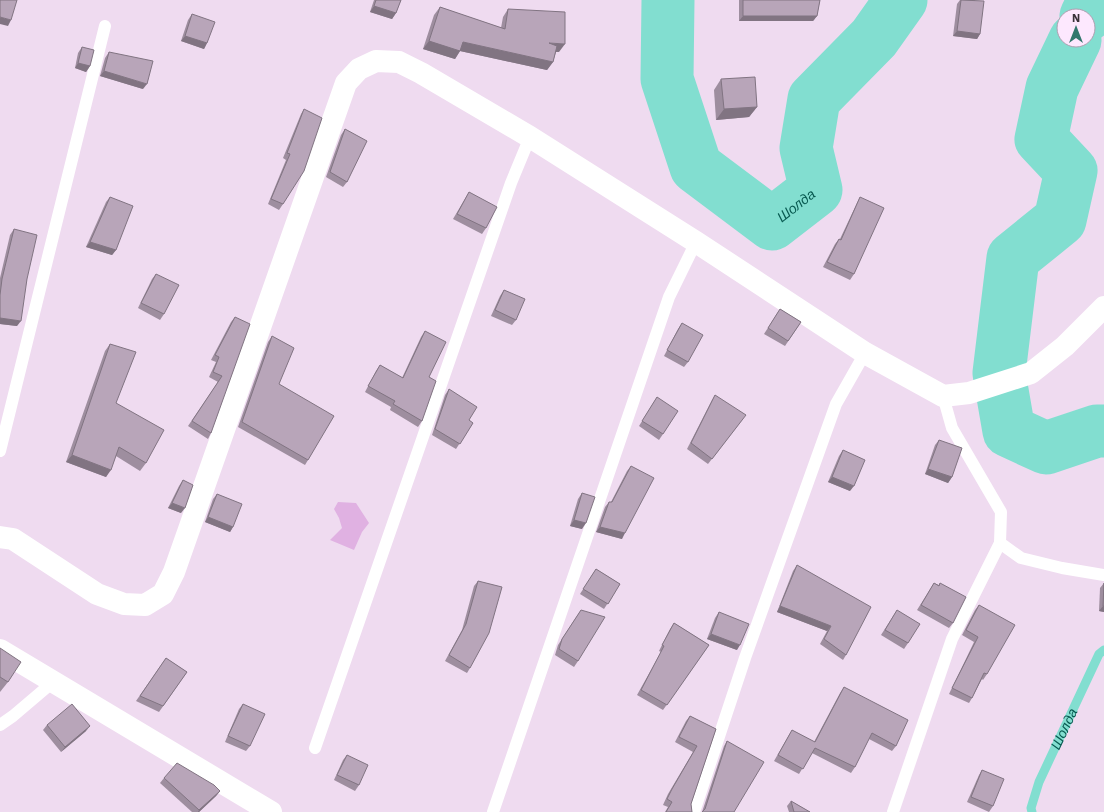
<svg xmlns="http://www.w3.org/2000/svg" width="1104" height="812" viewBox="0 0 1104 812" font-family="'Work Sans',sans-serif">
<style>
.green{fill:#e0b1e2}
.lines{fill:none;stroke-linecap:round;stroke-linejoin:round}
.stream{stroke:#82ded0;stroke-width:9}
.river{stroke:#82ded0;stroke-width:53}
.lane{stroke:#fff;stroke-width:12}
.street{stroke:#fff;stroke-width:22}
.wall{fill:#9e8e9f}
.shaded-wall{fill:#817482}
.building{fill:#b8a5b9;stroke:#817482}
.labels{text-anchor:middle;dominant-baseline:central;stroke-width:3.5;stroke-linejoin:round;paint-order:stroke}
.water-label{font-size:14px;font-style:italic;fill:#085a51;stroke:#fde8fe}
</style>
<rect width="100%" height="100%" fill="#efdbf0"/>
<path class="green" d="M338,502L356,503L369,523L362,532L354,550L330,540L342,528L339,518L334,509Z"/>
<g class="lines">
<path class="stream" id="s1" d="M1032,812L1031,808L1039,782L1099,654L1104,650"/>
<g class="river">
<path id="s2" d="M668,0L667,79L696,167L772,224L816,190L806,148L814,99L874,38L901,0"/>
<path d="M1086,16L1094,0"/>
<path d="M1075,40L1052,88L1041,139L1071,171L1060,220L1013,258L999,373L1009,431L1046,448L1097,431H1104"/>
</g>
<g class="lane">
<path d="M0,451L105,26"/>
<path d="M1000,543L1021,558L1062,568L1104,575"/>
<path d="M0,725L13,716L53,682"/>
<path d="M315,748L511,183L530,137"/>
<path d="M493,812L669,297L696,242"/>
<path d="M694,812L745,658L836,404L865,353"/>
<path d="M893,812L952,639L1000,543L1001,512L952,428L943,396"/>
</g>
<g class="street">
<path d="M0,537L13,539L97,594L124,604L145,605L163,594L174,572L346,83L359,69L376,61L399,62L421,73L530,137L696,242L865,353L943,396L969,393L1031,373L1065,346L1104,307"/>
<path d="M0,650L271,812"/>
</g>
</g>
<g class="wall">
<path d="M374,0H401L396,13L392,19L370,12Z"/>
<path d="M739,0H820L817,16L813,21H739Z"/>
<path d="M960,0H975L980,34L977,39L953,36L957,4Z"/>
<path d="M440,7L501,28L503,17L508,9L559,52H556L553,62L547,70L460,51L455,59L423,49L434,15Z"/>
<path d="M192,14L207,43L204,49L181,41L188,20Z"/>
<path d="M82,47L90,66L86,72L75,68L78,53Z"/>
<path d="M109,52L143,89L100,76L105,58Z"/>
<path d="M721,79L757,107L749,117L716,120L714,90Z"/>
<path d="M304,109L283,204L279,210L268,204L286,160L283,158L301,114Z"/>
<path d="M345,129L347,182L343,187L326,177L341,135Z"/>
<path d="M469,192L486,228L482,234L453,219Z"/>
<path d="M110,197L116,250L112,255L86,247L106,202Z"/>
<path d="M860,197L854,274L850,280L823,267L835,244L839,239H840L857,203Z"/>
<path d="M14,229L27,279L17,326L0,324V278L10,235Z"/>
<path d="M156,274L164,314L160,320L138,308L152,279Z"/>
<path d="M504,290L516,320L512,325L491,316L500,296Z"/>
<path d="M780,309L801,322L785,346L764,334Z"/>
<path d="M235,317L211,433L208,439L188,426L218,382L209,377L216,362L211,360L231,322Z"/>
<path d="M682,323L688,362L684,367L664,356L678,329Z"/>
<path d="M425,331L429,377L422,421L418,427L390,410L391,407L365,392L376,371L380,365L402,378L421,337Z"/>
<path d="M272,336L279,384L308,460L305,465L238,427L268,342Z"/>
<path d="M110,344L116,403L146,463L140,471L116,456L106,477L66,462L105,351Z"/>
<path d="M449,389L469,420L473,423L456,449L432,435L445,395Z"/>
<path d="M715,395L742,420L708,464L687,449L712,400Z"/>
<path d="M657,397L663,434L659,440L639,426Z"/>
<path d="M939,440L952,477L948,483L925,474L935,445Z"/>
<path d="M843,450L850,491L828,482L839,456Z"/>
<path d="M631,466L622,539L596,532L605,507L609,502H611L627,471Z"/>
<path d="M183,480L181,513L168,508L179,486Z"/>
<path d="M582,493V529L570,526L578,499Z"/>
<path d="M217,494L233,527L230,532L205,522L213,499Z"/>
<path d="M797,565L846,655L843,660L820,644L827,631L777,612L793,571Z"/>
<path d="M596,569L620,584L604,609L580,594Z"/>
<path d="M478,581L470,668L467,673L445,661L462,630L474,586Z"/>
<path d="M934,583L939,585L940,583L953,623L949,628L917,610Z"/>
<path d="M1104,583V612L1099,611L1100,588Z"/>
<path d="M979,605L987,674L983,680L982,679L972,698L969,703L949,694L974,642L962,635L975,610Z"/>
<path d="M581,610L578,661L574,667L555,655L558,645Z"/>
<path d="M897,610L908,643L904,649L881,635Z"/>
<path d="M719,612L737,650L707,639L715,618Z"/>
<path d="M674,623L709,645L663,710L637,695L661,652L659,651L670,629Z"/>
<path d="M0,648L8,682L0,692Z"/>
<path d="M166,658L187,672L159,712L136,701Z"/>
<path d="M844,687L896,746L892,751L869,739L855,767L851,773L812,753L799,774L774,761L789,735L792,730L814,742L840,693Z"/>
<path d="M243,704L250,746L246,751L225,742L239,709Z"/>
<path d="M690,716L716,729L691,804L692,812H665L668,807L663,805L668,794L693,752L675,742L686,721Z"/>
<path d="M47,725L86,731L61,752L43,730Z"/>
<path d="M727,741L734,812H702L724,746Z"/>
<path d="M347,755L359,785L355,791L334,780L343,760Z"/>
<path d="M982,770L993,806L989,812L967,802L979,775Z"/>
<path d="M164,778L220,791L216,796L199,812H192L160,783Z"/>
<path d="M791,801L810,812H789L787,806Z"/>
</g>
<g class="shaded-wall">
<path d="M374,6L396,13L392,19L370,12Z"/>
<path d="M743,16H817L813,21H739Z"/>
<path d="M0,17L11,20L8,26L0,24Z"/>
<path d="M957,31L980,34L977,39L953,36Z"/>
<path d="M185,36L207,43L204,49L181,41Z"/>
<path d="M429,41L463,42L553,62L547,70L460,51L455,59L423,49Z"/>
<path d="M549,43L565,44L559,52L543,51Z"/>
<path d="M78,63L90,66L86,72L75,68Z"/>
<path d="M104,71L147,84L143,89L100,76Z"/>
<path d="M757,107L749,117L716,120L724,109Z"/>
<path d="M90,242L116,250L112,255L86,247Z"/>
<path d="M0,318L21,321L17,326L0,324Z"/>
<path d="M72,455L111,470L106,477L66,462Z"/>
<path d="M928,469L952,477L948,483L925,474Z"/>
<path d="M832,477L854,486L850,491L828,482Z"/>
<path d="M172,503L185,508L181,513L168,508Z"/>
<path d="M208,517L233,527L230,532L205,522Z"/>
<path d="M574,520L586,523L582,529L570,526Z"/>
<path d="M600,527L625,533L622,539L596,532Z"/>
<path d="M780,606L831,626L827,631L777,612Z"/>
<path d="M1103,606H1104V612L1099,611Z"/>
<path d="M711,634L740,645L737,650L707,639Z"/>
<path d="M90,726L86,731L61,752L65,747Z"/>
<path d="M220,791L216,796L199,812H198L199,810Z"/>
</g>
<g class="building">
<path d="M0,0H17L11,20L0,17Z"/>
<path d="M376,0H401L396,13L374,6Z"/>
<path d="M743,0H820L817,16H743Z"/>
<path d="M961,0L984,1L980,34L957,31Z"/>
<path d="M440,7L505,29L508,9L565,12V44L549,43L557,46L553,62L463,42L460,51L429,41Z"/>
<path d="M192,14L215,22L207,43L185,36Z"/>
<path d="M82,47L94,50L90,66L78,63Z"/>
<path d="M109,52L153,61L147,84L104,71Z"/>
<path d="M755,77L757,107L724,109L721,79Z"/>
<path d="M304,109L322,118L304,171L283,204L271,199L290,154L287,153Z"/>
<path d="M345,129L367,141L347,182L330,172Z"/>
<path d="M469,192L497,207L486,228L457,214Z"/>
<path d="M110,197L133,206L116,250L90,242Z"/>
<path d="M860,197L884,208L854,274L827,262L839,239L841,240Z"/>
<path d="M14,229L37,235L27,279L21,321L0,318V295L2,279Z"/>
<path d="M156,274L179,285L164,314L141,303Z"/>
<path d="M504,290L525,299L516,320L495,310Z"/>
<path d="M780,309L801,322L788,341L768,328Z"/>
<path d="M235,317L250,324L211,433L192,421L222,376L213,372L219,357L215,355Z"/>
<path d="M682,323L703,335L688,362L667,350Z"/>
<path d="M425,331L446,342L429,377L436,381L422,421L393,404L395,401L368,386L380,365L403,378Z"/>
<path d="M272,336L294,348L279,384L334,416L308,460L242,422Z"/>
<path d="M110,344L136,352L116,403L164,430L146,463L119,447L111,470L72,455Z"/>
<path d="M449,389L477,407L469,420L473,423L460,444L435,429Z"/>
<path d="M715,395L746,415L712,459L691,443Z"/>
<path d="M657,397L678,411L663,434L642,421Z"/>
<path d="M939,440L962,448L952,477L928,469Z"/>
<path d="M843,450L865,460L854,486L832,477Z"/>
<path d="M631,466L654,478L625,533L600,527L609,502H612Z"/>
<path d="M183,480L193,485L185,508L172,503Z"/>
<path d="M582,493L595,497L586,523L574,520Z"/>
<path d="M217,494L242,504L233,527L208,517Z"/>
<path d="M797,565L871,607L846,655L824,639L831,626L780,606Z"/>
<path d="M596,569L620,584L608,604L583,589Z"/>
<path d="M478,581L502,587L489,633L470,668L449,655L466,624Z"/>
<path d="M934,583L939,586L940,583L966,597L953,623L921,605Z"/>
<path d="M1104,583V606H1103Z"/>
<path d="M979,605L1015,625L987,674L984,673L972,698L952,688L978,637L966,630Z"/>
<path d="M581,610L605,617L578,661L559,649L562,639Z"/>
<path d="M897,610L920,624L908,643L885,630Z"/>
<path d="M719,612L749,624L740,645L711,634Z"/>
<path d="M674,623L709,645L667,705L641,690L664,646L662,645Z"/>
<path d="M0,648L21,662L8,682L0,677Z"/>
<path d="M166,658L187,672L163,706L140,696Z"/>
<path d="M844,687L908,720L896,746L872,733L855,767L815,748L803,769L778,755L792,730L815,742Z"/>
<path d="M72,704L90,726L65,747L47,725Z"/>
<path d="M243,704L265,714L250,746L228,736Z"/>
<path d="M690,716L716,729L691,804L692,812H666L672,802L667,799L672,789L697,746L679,737Z"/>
<path d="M727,741L764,762L734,812H702L705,809Z"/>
<path d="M347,755L368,765L359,785L337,775Z"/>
<path d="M177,763L214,785L220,791L199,810L164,778Z"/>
<path d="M982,770L1004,779L993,806L971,797Z"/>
<path d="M791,801L810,812H794Z"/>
</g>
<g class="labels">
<g class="water-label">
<text stroke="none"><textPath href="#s2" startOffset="297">Шолда</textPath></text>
<text stroke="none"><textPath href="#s1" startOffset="90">Шолда</textPath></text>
</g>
</g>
<g transform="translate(1076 28)"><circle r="19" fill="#fde8fe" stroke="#af9fb0"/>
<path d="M0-3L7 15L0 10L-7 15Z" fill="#31776d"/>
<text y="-6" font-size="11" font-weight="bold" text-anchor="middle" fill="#3a323a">N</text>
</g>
</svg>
